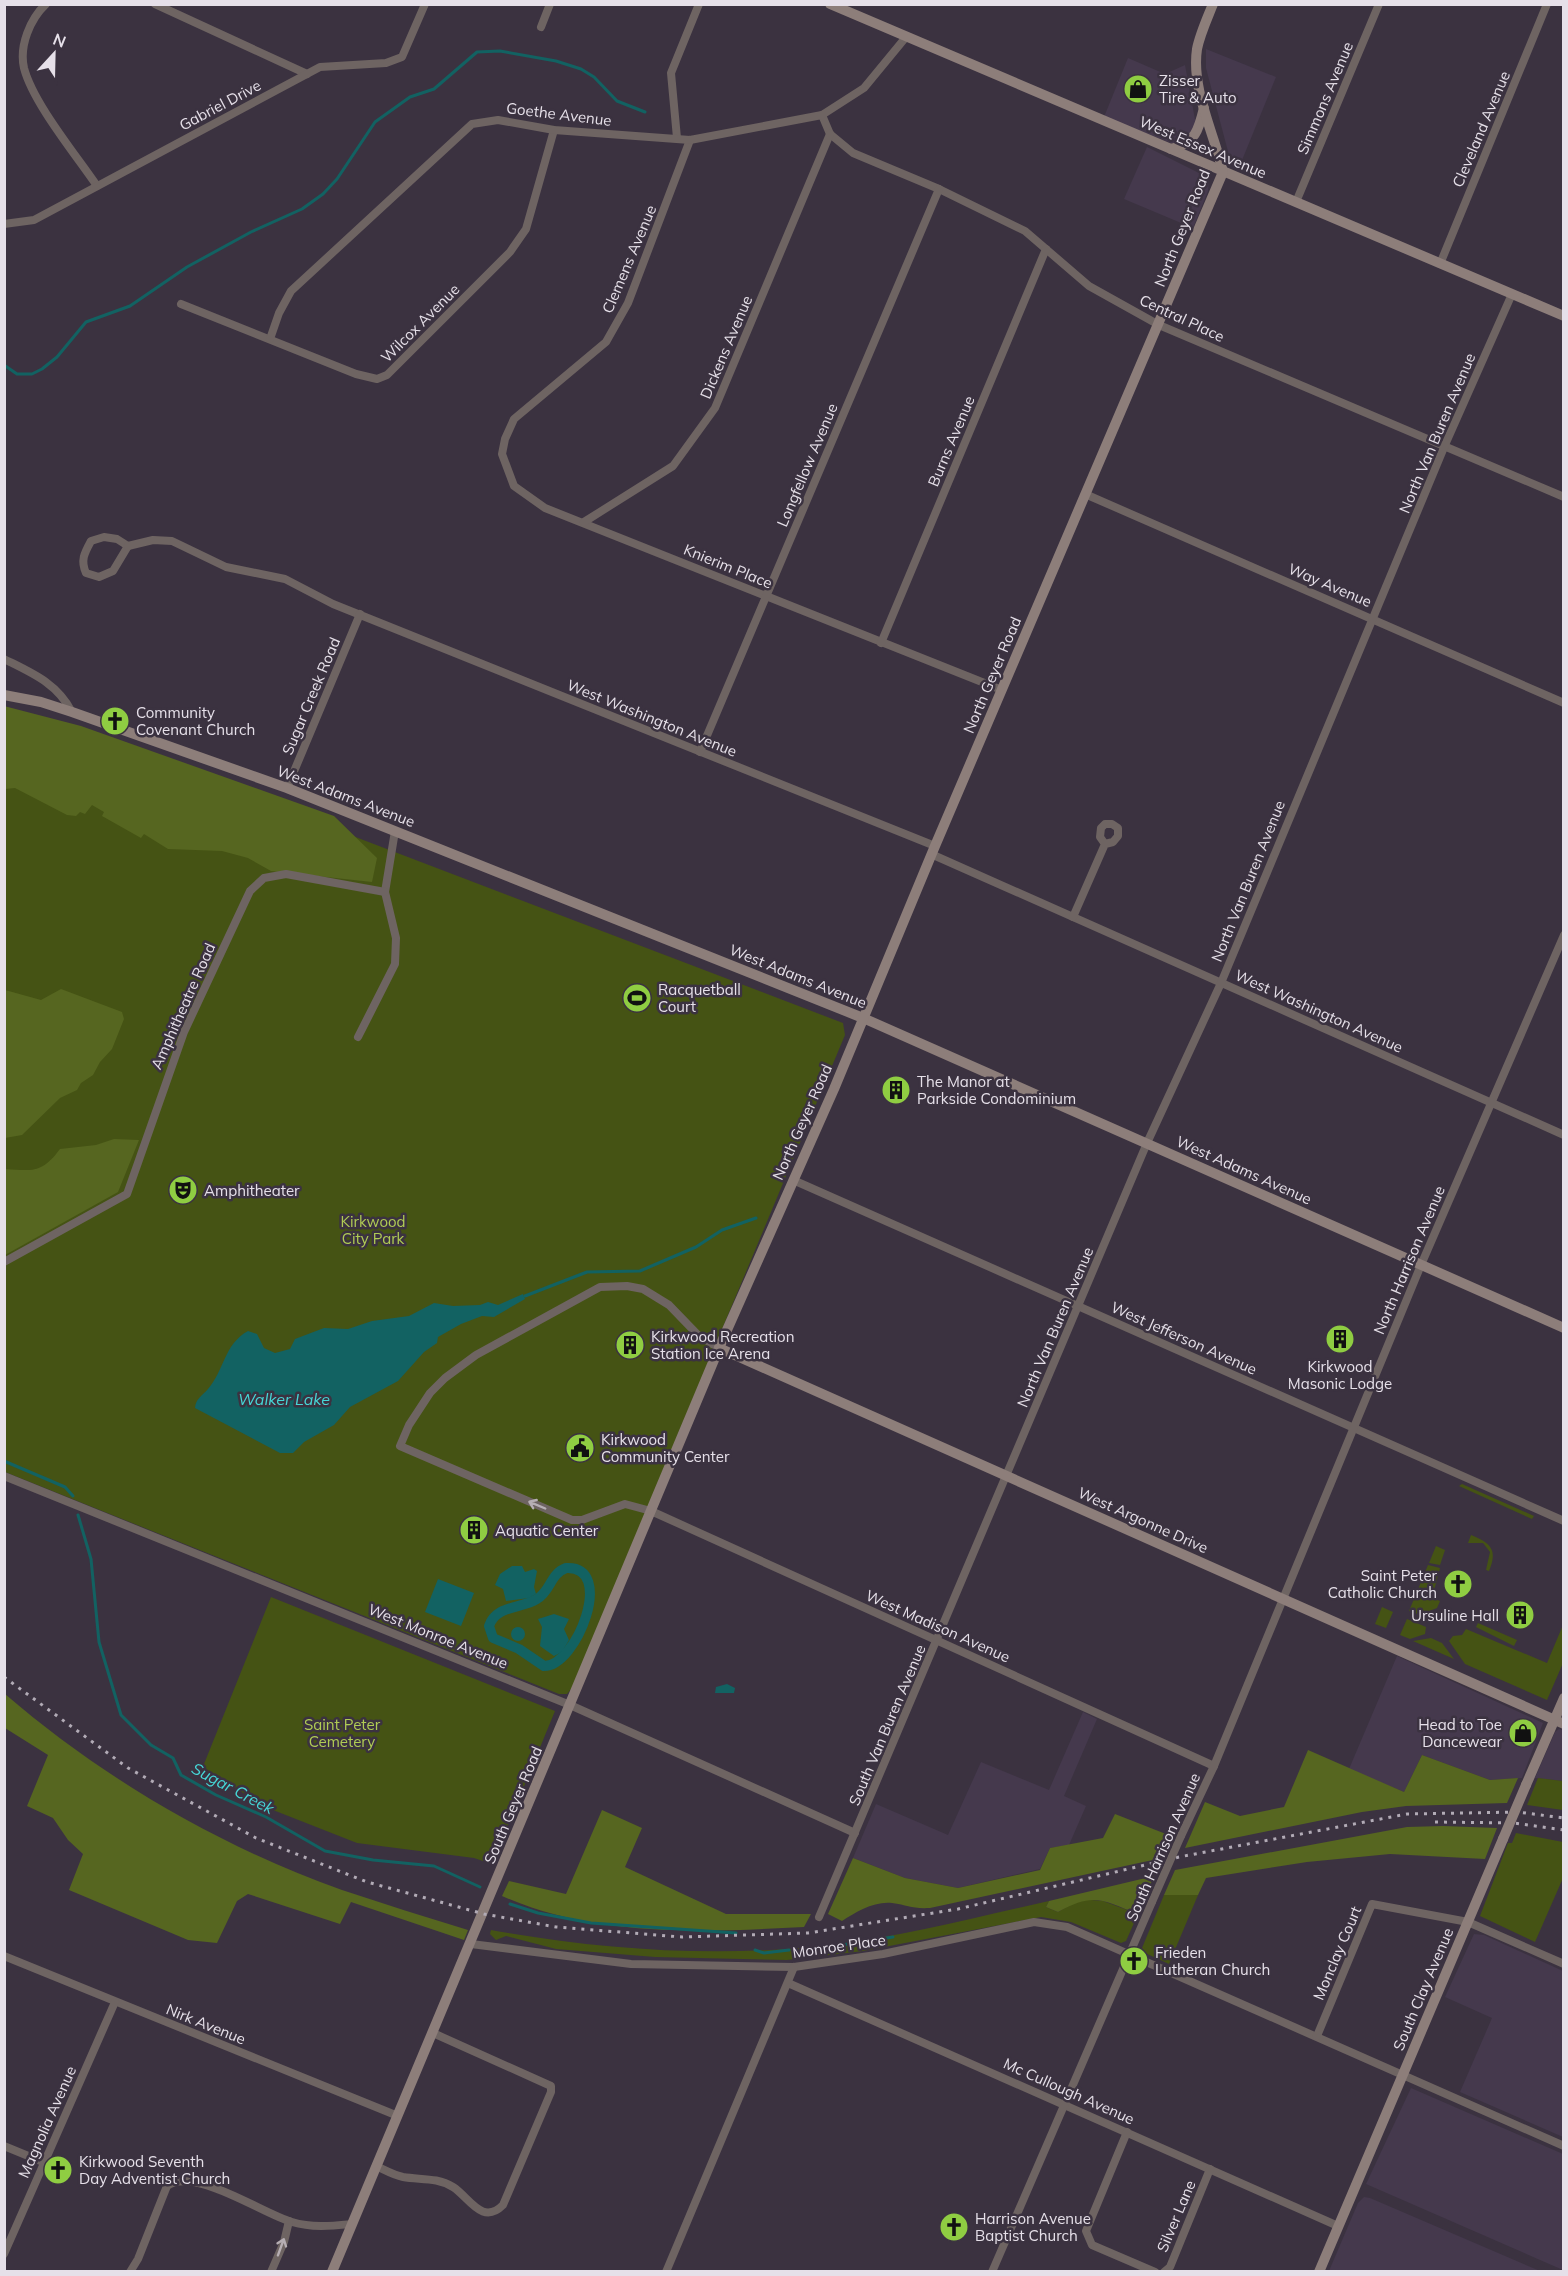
<svg xmlns="http://www.w3.org/2000/svg" width="1568" height="2276" viewBox="0 0 1568 2276" font-family="Mulish,sans-serif">
<style>
.built{fill:#45394d}
.green{fill:#455314}
.forest{fill:#566620}
.water{fill:#126262}
.lines{fill:none;stroke-linecap:round;stroke-linejoin:round}
.stream{stroke:#126262;stroke-width:3}
.canal{stroke:#126262;stroke-width:10}
.street{stroke:#6e6462;stroke-width:8}
.secondary{stroke:#8d7e7a;stroke-width:10}
.rail{stroke:#b2abb6;stroke-width:3;stroke-dasharray:3 6;stroke-linecap:butt}
.street-bridge{stroke:#6e6462;stroke-width:8}
.secondary-bridge{stroke:#8d7e7a;stroke-width:10}
.oneway{stroke:#b6aeb3}
.labels{text-anchor:middle;dominant-baseline:central;stroke-width:5;stroke-linejoin:round;paint-order:stroke}
.poi-label{font-size:15px;fill:#e6e0e9;stroke:#3b3240;text-anchor:start}
.street-label{font-size:15px;fill:#e6e0e9;stroke:#3b3240}
.park-label{font-size:15px;fill:#b0cc54;stroke:#3b3240}
.water-label{font-size:16px;font-style:italic;fill:#46d7d7;stroke:#3b3240}
</style>
<rect width="100%" height="100%" fill="#3b3240"/>
<g class="built">
<path d="M1206,49L1276,77L1238,170L1230,159L1206,68Z"/>
<path d="M1128,58L1165,74L1185,65L1196,125L1193,132L1179,143H1171L1104,117Z"/>
<path d="M1147,147L1209,178L1208,191L1193,228L1124,199Z"/>
<path d="M1397,1656L1543,1723L1522,1778L1490,1780L1422,1755L1404,1792L1349,1769Z"/>
<path d="M1083,1712L1097,1719L1064,1796L1086,1806L1069,1845L1050,1848L1040,1869L958,1888L905,1878L853,1858L876,1804L948,1835L981,1762L1049,1790Z"/>
<path d="M1559,1729L1563,1730V1781L1535,1778L1555,1732Z"/>
<path d="M1474,1934L1484,1935L1563,1971V2137L1460,2092L1492,2018L1445,1997Z"/>
<path d="M1411,2088L1563,2154V2270L1366,2184Z"/>
<path d="M1364,2197L1370,2198L1540,2271H1329L1358,2203Z"/>
</g>
<g class="green">
<path d="M5,716L57,723L843,1023L845,1035L572,1688L567,1694H559L5,1472Z"/>
<path d="M1462,1484L1534,1516L1532,1519L1459,1486Z"/>
<path d="M1471,1535C1491,1543 1498,1550 1489,1571L1486,1570L1490,1552L1483,1543H1468Z"/>
<path d="M1436,1546L1445,1550L1440,1565L1429,1563Z"/>
<path d="M1428,1565L1440,1568L1432,1598L1440,1601L1437,1608L1429,1611V1618L1409,1611Z"/>
<path d="M271,1597L555,1711L492,1864L474,1858L357,1843L273,1810L202,1769Z"/>
<path d="M1382,1607L1393,1612L1386,1628L1375,1624Z"/>
<path d="M1407,1619L1426,1627L1425,1634L1410,1639L1400,1635Z"/>
<path d="M1478,1623L1517,1640L1514,1646L1476,1627Z"/>
<path d="M1563,1625V1663L1547,1700L1465,1664L1449,1641L1453,1636L1462,1635L1466,1629L1547,1663Z"/>
<path d="M1431,1638L1442,1643L1454,1659L1413,1641Z"/>
<path d="M1538,1778L1563,1781V1810L1527,1805Z"/>
<path d="M1516,1833L1563,1842V1878L1535,1942L1480,1916L1508,1843H1512Z"/>
<path d="M1164,1895H1198L1169,1964L1145,1953L1142,1948Z"/>
<path d="M1080,1899L1103,1901L1138,1914L1126,1941L1121,1943L1071,1922L1041,1917L863,1951L787,1960L655,1957L556,1949L506,1936L496,1940L490,1934L491,1930C603,1950 718,1958 831,1945C904,1936 977,1917 1049,1901L1046,1907L1058,1912Z"/>
</g>
<g class="forest">
<path d="M4,706L81,726L334,816L377,858L372,882L271,871L248,858L222,851L168,849L144,834L141,838L102,816L104,812L92,805L85,814L80,812L76,816L67,815L15,788L5,789Z"/>
<path d="M61,989L122,1012L124,1019L112,1049L100,1062L93,1075L81,1083L77,1090L60,1098L22,1135L5,1138V990L41,1000Z"/>
<path d="M114,1139L139,1140L118,1192L5,1255V1169C34,1171 42,1173 60,1149L96,1145Z"/>
<path d="M5,1694C104,1779 219,1846 342,1890C384,1904 426,1917 468,1930L464,1940L351,1902L340,1924L248,1894L237,1901L217,1943L188,1940L69,1890L83,1854L68,1840L53,1818L27,1806L48,1755L5,1728Z"/>
<path d="M1308,1750L1404,1792L1422,1755L1490,1780L1518,1778L1507,1803L1406,1806L1362,1812L1185,1848L1205,1802L1240,1816L1284,1807Z"/>
<path d="M602,1810L642,1828L625,1867L726,1914H811L804,1927C704,1932 596,1938 502,1896L509,1881L566,1894Z"/>
<path d="M1115,1814L1171,1836L1162,1858L930,1908C911,1909 908,1905 892,1903C874,1901 856,1912 842,1921L828,1914L853,1858L905,1878L958,1888L1040,1870L1050,1848L1103,1838Z"/>
<path d="M1443,1826L1497,1828L1485,1859L1390,1854L1307,1862L1206,1878L1198,1895H1164L1175,1870L1407,1827Z"/>
<path d="M1154,1876L1138,1914C1102,1900 1094,1892 1058,1912L1046,1907L1049,1901Z"/>
</g>
<g class="water">
<path d="M523,1294L525,1299L494,1317L482,1316L461,1324L438,1337L437,1343L424,1352L398,1381L350,1407L334,1425L304,1442L293,1453H280L195,1408C196,1398 202,1396 208,1389C224,1371 224,1344 248,1331L257,1334L264,1348L275,1353L290,1349L295,1339L324,1328L348,1329L372,1321L409,1316L434,1303L453,1306L480,1305L488,1302L498,1305Z"/>
<path d="M512,1566H522L525,1572L534,1569L537,1571L534,1587L536,1594L529,1598L506,1601L503,1589L495,1585L500,1574Z"/>
<path d="M438,1579L474,1593L461,1626L425,1612Z"/>
<path d="M554,1614L569,1619L564,1629L569,1640L562,1652L554,1656L540,1646L542,1627L538,1619Z"/>
<circle cx="518" cy="1634" r="7"/>
<path d="M727,1684L735,1688L734,1693H715L716,1687Z"/>
</g>
<g class="lines">
<g class="stream">
<path d="M4,365L17,374H32L42,369L57,357L86,322L130,306L187,267L251,232L302,209L323,194L337,179L375,122L410,97L434,89L477,52L500,51L556,61L581,69L594,77L617,101L645,112"/>
<path d="M525,1296L587,1272L640,1271L696,1247L722,1230L756,1218"/>
<path d="M4,1461L65,1487L73,1496"/>
<path d="M78,1515L91,1559L99,1642L121,1715L151,1745L173,1758L181,1775L216,1795L266,1817L325,1851L373,1860L434,1866L480,1887"/>
<path d="M510,1904L538,1913L591,1923L736,1933"/>
<path d="M829,1947L893,1937"/>
<path d="M755,1950L764,1953L789,1950"/>
</g>
<path class="canal" d="M566,1568C616,1565 577,1666 544,1666L519,1649L493,1638L489,1626C496,1605 521,1609 537,1599C551,1591 550,1574 566,1568Z"/>
<g class="street">
<path d="M46,4C30,19 19,46 24,68C33,103 76,155 97,186"/>
<path d="M155,4L307,74"/>
<path d="M541,27L550,4"/>
<path d="M822,115L830,134L853,153L939,189L1025,231L1089,286L1159,325L1564,497"/>
<path d="M677,138L671,73L699,4"/>
<path d="M690,140L628,303L606,342L514,419L505,439L502,454L514,486L545,508L1002,690"/>
<path d="M1296,202L1379,4"/>
<path d="M4,224L34,220L320,67L386,63L402,57L425,4"/>
<path d="M1440,264L1547,4"/>
<path d="M181,304L356,374L377,379L387,375L510,252L526,229L554,130"/>
<path d="M270,339L279,313L291,291L472,124L498,120L554,130L690,140L822,115L864,88L906,37"/>
<path d="M1085,494L1564,703"/>
<path d="M584,522L673,466L715,408L830,134"/>
<path d="M104,537L117,539L128,546L113,571L99,577L86,573C80,560 85,552 91,541Z"/>
<path d="M128,546L153,540L172,541L226,567L285,579L333,604L935,846"/>
<path d="M881,643L1046,249"/>
<path d="M4,659C32,673 57,683 72,712"/>
<path d="M700,752L939,189"/>
<path d="M287,788L360,614"/>
<path d="M931,854L1564,1135"/>
<path d="M1073,917L1105,844L1113,842L1118,836V828L1112,824H1105L1101,828L1100,837L1105,844"/>
<path d="M358,1037L395,964L396,938L385,892L395,831"/>
<path d="M793,1180L1564,1521"/>
<path d="M4,1262L127,1194L184,1032L250,891L264,878L286,874L385,892"/>
<path d="M719,1348L698,1335L669,1305L643,1289L627,1286L600,1287L476,1355L445,1378L430,1393L409,1425L400,1446L572,1520H582L625,1504L651,1511L1214,1766"/>
<path d="M4,1476L570,1705L855,1833"/>
<path d="M1181,1836L1214,1766L1421,1265L1564,935"/>
<path d="M819,1917L1147,1143L1221,983L1445,445L1512,294"/>
<path d="M471,1944L631,1964L794,1967L883,1954L1034,1922L1067,1927L1564,2146"/>
<path d="M4,1956L398,2116"/>
<path d="M788,1983L1338,2226"/>
<path d="M1317,2036L1372,1904L1468,1922L1564,1964"/>
<path d="M1127,2132L1086,2231L1092,2245L1155,2272"/>
<path d="M4,2146L43,2162"/>
<path d="M376,2166C385,2170 393,2175 403,2177C420,2180 437,2177 453,2187C469,2197 482,2226 503,2205L551,2092V2086L433,2033"/>
<path d="M4,2254L115,2002"/>
<path d="M130,2272L138,2259L167,2186C194,2166 263,2214 292,2222C312,2228 331,2226 352,2224"/>
<path d="M271,2272L284,2242L289,2221"/>
<path d="M666,2272L794,1967"/>
<path d="M992,2272L1152,1902"/>
<path d="M1164,2272L1170,2267L1210,2169"/>
</g>
<g class="secondary">
<path d="M830,4L1564,316"/>
<path d="M1171,149C1195,144 1199,129 1204,108"/>
<path d="M4,695L41,702L72,712L287,788L863,1018L1564,1328"/>
<path d="M719,1348L1564,1724"/>
<path d="M1526,1785L1564,1698"/>
<path d="M332,2272L719,1348L834,1089L935,846L1223,172C1214,133 1191,89 1197,49C1200,34 1207,19 1213,4"/>
<path d="M1319,2272L1503,1839"/>
</g>
<g class="rail">
<path d="M4,1677L128,1768L256,1838L367,1882L484,1914L556,1927L682,1937L808,1933L958,1909L1179,1857L1407,1814L1518,1812L1564,1818"/>
<path d="M1435,1822L1514,1823L1564,1830"/>
</g>
<path class="street-bridge" d="M1152,1902L1181,1836"/>
<path class="secondary-bridge" d="M1503,1839L1526,1785"/>
</g>
<defs><path id="oneway-shaft" d="M-6 0H5M1.5-3L5.5 0L1.5 3" fill="none" stroke-width="1.6" stroke-linecap="round" stroke-linejoin="round" transform="scale(1.5)"/></defs>
<g class="oneway">
<use href="#oneway-shaft" transform="translate(537 1505) rotate(-157)"/>
<use href="#oneway-shaft" transform="translate(281 2247) rotate(-70)"/>
</g>
<defs>
<g id="shop-disc" transform="scale(1.5)"><circle r="9.5" fill="#8fcd42" stroke="#3b3240"/><path d="M-5-2.5h2.3a2.7 3.5 0 0 1 5.4 0H5L5.5 6h-11ZM-1.5-2.5h3a1.5 2.3 0 0 0-3 0Z" fill="#111"/></g>
<g id="church-disc" transform="scale(1.5)"><circle r="9.5" fill="#8fcd42" stroke="#3b3240"/><path d="M-1.2-6h2.4v3.5h3.3v2.4h-3.3V6h-2.4V-.1h-3.3v-2.4h3.3Z" fill="#111"/></g>
<g id="stadium-disc" transform="scale(1.5)"><circle r="9.5" fill="#8fcd42" stroke="#3b3240"/><path d="M0-5a6.5 5 0 1 0 0 10a6.5 5 0 1 0 0-10ZM-3.5-1.8h7v3.6h-7Z" fill="#111"/></g>
<g id="building-disc" transform="scale(1.5)"><circle r="9.5" fill="#8fcd42" stroke="#3b3240"/><path d="M-4-6H4V6H1V3H-1V6H-4ZM-2.5-4.3h1.7v1.8h-1.7ZM.8-4.3h1.7v1.8H.8ZM-2.5-1h1.7V.8h-1.7ZM.8-1h1.7V.8H.8Z" fill="#111"/></g>
<g id="theatre-disc" transform="scale(1.5)"><circle r="9.5" fill="#8fcd42" stroke="#3b3240"/><path d="M-5-5.5Q0-4 5-5.5V0Q5 5 0 6Q-5 5-5 0ZM-3.3-2.5H-1v1.5H-3.3ZM1-2.5H3.3v1.5H1ZM-2.8 1Q0 5.5 2.8 1Z" fill="#111"/></g>
<g id="civic-disc" transform="scale(1.5)"><circle r="9.5" fill="#8fcd42" stroke="#3b3240"/><path d="M-.6-6.5H3V-4.5H.6V-3L4-1V1h2V6H-6V1h2V-1L-.6-3ZM-1.2 2.5V6h2.4V2.5Z" fill="#111"/></g>
</defs>
<g fill-rule="evenodd">
<use href="#shop-disc" x="1138" y="89"/>
<use href="#church-disc" x="115" y="721"/>
<use href="#stadium-disc" x="637" y="998"/>
<use href="#building-disc" x="896" y="1090"/>
<use href="#theatre-disc" x="183" y="1190"/>
<use href="#building-disc" x="1340" y="1339"/>
<use href="#building-disc" x="630" y="1345"/>
<use href="#civic-disc" x="580" y="1448"/>
<use href="#building-disc" x="474" y="1530"/>
<use href="#church-disc" x="1458" y="1584"/>
<use href="#building-disc" x="1520" y="1615"/>
<use href="#shop-disc" x="1523" y="1733"/>
<use href="#church-disc" x="1134" y="1961"/>
<use href="#church-disc" x="58" y="2170"/>
<use href="#church-disc" x="954" y="2227"/>
</g>
<g class="labels">
<g class="poi-label">
<text x="1159" y="80">Zisser<tspan x="1159" dy="17">Tire &amp; Auto</tspan></text>
<text x="136" y="712">Community<tspan x="136" dy="17">Covenant Church</tspan></text>
<text x="658" y="989">Racquetball<tspan x="658" dy="17">Court</tspan></text>
<text x="917" y="1081">The Manor at<tspan x="917" dy="17">Parkside Condominium</tspan></text>
<text x="204" y="1190">Amphitheater</text>
<text x="651" y="1336">Kirkwood Recreation<tspan x="651" dy="17">Station Ice Arena</tspan></text>
<text x="1340" y="1366" text-anchor="middle">Kirkwood<tspan x="1340" dy="17">Masonic Lodge</tspan></text>
<text x="601" y="1439">Kirkwood<tspan x="601" dy="17">Community Center</tspan></text>
<text x="495" y="1530">Aquatic Center</text>
<text x="1437" y="1575" text-anchor="end">Saint Peter<tspan x="1437" dy="17">Catholic Church</tspan></text>
<text x="1499" y="1615" text-anchor="end">Ursuline Hall</text>
<text x="1502" y="1724" text-anchor="end">Head to Toe<tspan x="1502" dy="17">Dancewear</tspan></text>
<text x="1155" y="1952">Frieden<tspan x="1155" dy="17">Lutheran Church</tspan></text>
<text x="79" y="2161">Kirkwood Seventh<tspan x="79" dy="17">Day Adventist Church</tspan></text>
<text x="975" y="2218">Harrison Avenue<tspan x="975" dy="17">Baptist Church</tspan></text>
</g>
<g class="street-label">
<text transform="translate(1325 98) rotate(-67)">Simmons Avenue</text>
<text transform="translate(220 105) rotate(-28)">Gabriel Drive</text>
<text transform="translate(559 114) rotate(7)">Goethe Avenue</text>
<text transform="translate(1481 129) rotate(-67)">Cleveland Avenue</text>
<text transform="translate(1203 147) rotate(23)">West Essex Avenue</text>
<text transform="translate(1182 228) rotate(-68)">North Geyer Road</text>
<text transform="translate(629 259) rotate(-67)">Clemens Avenue</text>
<text transform="translate(1182 318) rotate(25)">Central Place</text>
<text transform="translate(420 323) rotate(-45)">Wilcox Avenue</text>
<text transform="translate(726 347) rotate(-67)">Dickens Avenue</text>
<text transform="translate(1437 433) rotate(-67)">North Van Buren Avenue</text>
<text transform="translate(951 441) rotate(-67)">Burns Avenue</text>
<text transform="translate(807 465) rotate(-67)">Longfellow Avenue</text>
<text transform="translate(728 566) rotate(22)">Knierim Place</text>
<text transform="translate(1330 585) rotate(23)">Way Avenue</text>
<text transform="translate(992 675) rotate(-67)">North Geyer Road</text>
<text transform="translate(311 696) rotate(-67)">Sugar Creek Road</text>
<text transform="translate(652 718) rotate(22)">West Washington Avenue</text>
<text transform="translate(346 796) rotate(21)">West Adams Avenue</text>
<text transform="translate(1248 881) rotate(-68)">North Van Buren Avenue</text>
<text transform="translate(798 976) rotate(22)">West Adams Avenue</text>
<text transform="translate(183 1006) rotate(-66)">Amphitheatre Road</text>
<text transform="translate(1319 1011) rotate(24)">West Washington Avenue</text>
<text transform="translate(802 1122) rotate(-66)">North Geyer Road</text>
<text transform="translate(1244 1170) rotate(24)">West Adams Avenue</text>
<text transform="translate(1409 1260) rotate(-67)">North Harrison Avenue</text>
<text transform="translate(1055 1327) rotate(-67)">North Van Buren Avenue</text>
<text transform="translate(1184 1338) rotate(24)">West Jefferson Avenue</text>
<text transform="translate(1143 1520) rotate(24)">West Argonne Drive</text>
<text transform="translate(938 1626) rotate(24)">West Madison Avenue</text>
<text transform="translate(438 1636) rotate(22)">West Monroe Avenue</text>
<text transform="translate(887 1725) rotate(-67)">South Van Buren Avenue</text>
<text transform="translate(513 1805) rotate(-67)">South Geyer Road</text>
<text transform="translate(1163 1847) rotate(-66)">South Harrison Avenue</text>
<text transform="translate(839 1946) rotate(-8)">Monroe Place</text>
<text transform="translate(1337 1953) rotate(-67)">Monclay Court</text>
<text transform="translate(1423 1989) rotate(-67)">South Clay Avenue</text>
<text transform="translate(206 2024) rotate(22)">Nirk Avenue</text>
<text transform="translate(1069 2091) rotate(24)">Mc Cullough Avenue</text>
<text transform="translate(47 2122) rotate(-66)">Magnolia Avenue</text>
<text transform="translate(1176 2216) rotate(-67)">Silver Lane</text>
</g>
<g class="park-label">
<text x="373" y="1221">Kirkwood<tspan x="373" dy="17">City Park</tspan></text>
<text x="342" y="1724">Saint Peter<tspan x="342" dy="17">Cemetery</tspan></text>
</g>
<g class="water-label">
<text x="284" y="1399">Walker Lake</text>
<text transform="translate(233 1788) rotate(28)">Sugar Creek</text>
</g>
</g>
<rect width="1568" height="2276" fill="none" stroke="#e6e0e9" stroke-width="12"/>
<g transform="translate(54 54) rotate(22)" stroke="#3b3240" stroke-width="4.5" paint-order="stroke">
<path d="M0-4.5L10 22L0 15L-10 22Z" fill="#e6e0e9"/>
<text y="-9" font-size="16" font-weight="bold" text-anchor="middle" fill="#e6e0e9">N</text>
</g>
</svg>
